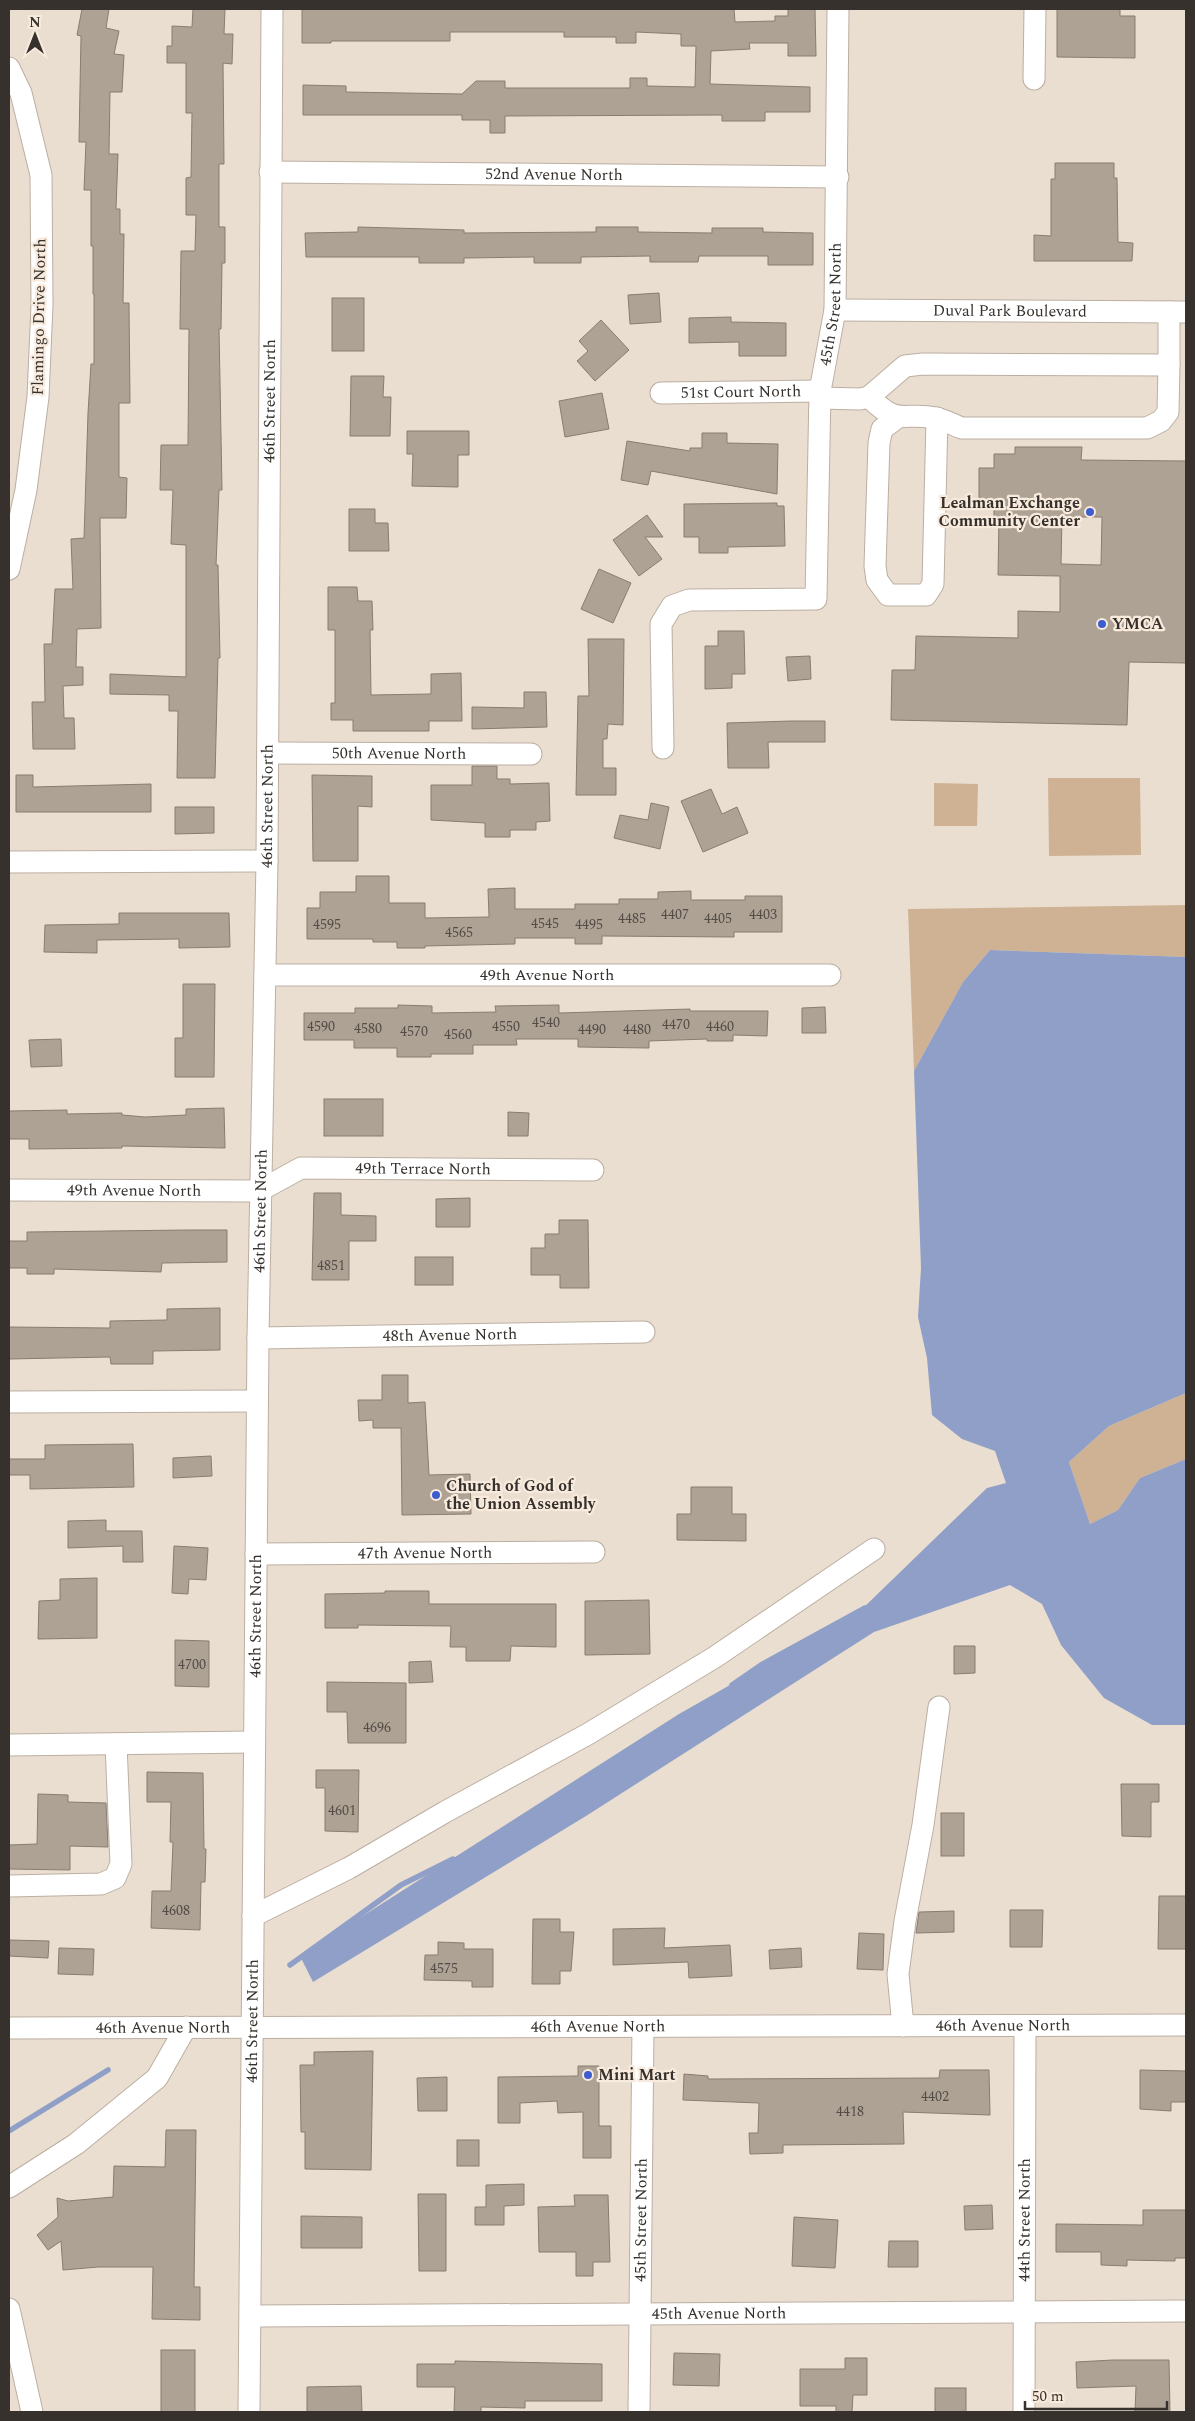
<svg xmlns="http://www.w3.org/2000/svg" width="1195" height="2421" viewBox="0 0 1195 2421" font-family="Spectral,serif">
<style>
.green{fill:#ceb293}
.water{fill:#8f9fc8}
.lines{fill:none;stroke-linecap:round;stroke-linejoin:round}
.stream{stroke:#8f9fc8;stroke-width:5.5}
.building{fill:#aea295;stroke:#887d71;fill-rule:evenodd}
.minor-casing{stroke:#bcafa2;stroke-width:23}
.minor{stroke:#fff;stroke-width:21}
.poi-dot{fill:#3d5cce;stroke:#f8ebdd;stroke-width:2}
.labels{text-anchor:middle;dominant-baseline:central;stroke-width:4.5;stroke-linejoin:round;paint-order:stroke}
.number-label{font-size:14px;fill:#544d46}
.street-label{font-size:16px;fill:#36312c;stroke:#f8ebdd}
.poi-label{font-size:16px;font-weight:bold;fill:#36312c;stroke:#f8ebdd;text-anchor:start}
</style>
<rect width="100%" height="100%" fill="#eaded0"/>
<g class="green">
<path d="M1048,778H1140L1141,855L1049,856Z"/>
<path d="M934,783L978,784L977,826H934Z"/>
<path d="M1186,905V957L990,950L963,982L914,1071L908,909Z"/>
<path d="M1186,1393V1459L1140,1478L1118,1510L1090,1524L1069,1462L1109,1426Z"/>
</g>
<path class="water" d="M990,950L1186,957V1393L1109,1426L1069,1462L1090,1524L1118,1510L1140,1478L1186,1459V1725H1152L1104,1698L1061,1645L1042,1604L1010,1585L874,1632L586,1816L313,1982L300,1956L679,1714L859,1612L987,1488L1006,1483L995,1451L962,1439L932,1415L927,1358L918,1317L921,1268L914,1071L963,982Z"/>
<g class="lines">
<g class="stream">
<path d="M732,1685L761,1665L865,1608"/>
<path d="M290,1965L401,1885L453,1859"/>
<path d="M9,2131L108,2070"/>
</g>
</g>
<g class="building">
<path d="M82,9H109L106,28L119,31L114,54L124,55L122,92H110L109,154H118L116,209H120V234H124L123,303H129L130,403H119V477L127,478L126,518H100L101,628L77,629L76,667H83V685L63,686L64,718H74L75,749H33L32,702H45L44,644H52L55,589H73L71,539L84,538L88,413L91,364H94V294H93V246H91V190H84L86,142H79L81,36L77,35Z"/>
<path d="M193,9H225L224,34H233L232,64L223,63L224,164H219V227H225V263H222L221,329H219L222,490H219L216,565H218L220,658H218L215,778H177L178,711H169V695L110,694V674L186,677V545L171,544L173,490H160L161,445H188L189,329H180L181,251H195L196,215H186V178L191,177L192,113H186V63H167V46H172V26L192,27Z"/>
<path d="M302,9H734L735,22L775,21V16H788V9H815L816,56H788V43H749L750,49L711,51L710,84L810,87V112H765V121H722V115L505,116V133H490V120H462V115H303V85L346,86V92L462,94L476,81H505V88H630V78H647V86L695,87L696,46H681V34L636,32V43H616V37H564V32H450V41H331V43H302Z"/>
<path d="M1057,9H1120V16H1135V58L1057,57Z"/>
<path d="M1055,163H1114V178H1117L1118,242L1133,243L1132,261H1034V235L1051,236V179H1055Z"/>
<path d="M358,227L464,230V233L596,232V227H638V232L712,233V228H763V232L813,233V265H768V256H699L698,262H650V256L581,257V263H534V257L464,258V263H419V257H306L305,233L358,232Z"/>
<path d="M659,293L661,322L630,324L628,295Z"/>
<rect x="332" y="298" width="32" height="53"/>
<path d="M731,317V322L786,323V356H739V342L689,343V318Z"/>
<path d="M601,320L629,350L595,381L577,361L588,351L579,341Z"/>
<path d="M351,376H384L383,397H391L390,436H350Z"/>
<path d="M602,393L609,429L565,437L559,401Z"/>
<path d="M407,431H469V455H458V487L412,486L413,454H407Z"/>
<path d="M702,433H727V443L778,444L777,494L651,471L648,485L621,480L627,441L690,451V448H702Z"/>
<path d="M1015,447H1082L1081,460L1186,461V663L1129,662L1127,725L891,720L892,670H915L916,636L1018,638V611L1060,612V576L998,575L999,517H994V507H979V468H994V454H1015ZM1062,517H1102L1101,565L1061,564Z"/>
<path d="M777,503V506H784L785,546L728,547V553H699V537H684V504Z"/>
<path d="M349,509H375V523H388L389,551H349Z"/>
<path d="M647,515L663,537H645L662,559L639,576L613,540Z"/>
<path d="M599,569L631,583L613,623L581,609Z"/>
<path d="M328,587H357L358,601H372L373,630H370L371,695L431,694V674L461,673L462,721H429V731H353V720H331V703H335V630H328Z"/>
<path d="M718,631H744L745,674H732V688L705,689V646H718Z"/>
<path d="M588,639H624L623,725L608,724L607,739H603V768H616V795H576L578,696H589Z"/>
<path d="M810,656L811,679L788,681L786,657Z"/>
<path d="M524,692H546L547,727L472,729V707L524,708Z"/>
<path d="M791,721H825V742H768L769,768H728L727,723Z"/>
<path d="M472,766H497V779H510V784L549,783L550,821L536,822V830H510V837H485V823L431,820V785H472Z"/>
<path d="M16,775H33V787L151,784V812H16Z"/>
<path d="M312,775L372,776V807L358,806V861H313Z"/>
<path d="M711,789L722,814L737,807L748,833L703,852L681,801Z"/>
<path d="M651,803L669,807L660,849L614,838L620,815L648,820Z"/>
<path d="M175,807H214V833L175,834Z"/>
<path d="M356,876H389V903H425V918L489,917L488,889L515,888V909H575V904H619V899H658V892L691,891V900H745V896H782V932H734V937L602,936V944H575V938H515V944L425,946V948H397V942H373V939H307V908H320V892H356Z"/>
<path d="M119,913H229L230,947L179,948V939L97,940V953L44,952L45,925L119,924Z"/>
<path d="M183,984H215L214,1077H175V1038H183Z"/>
<path d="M398,1005L432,1006V1013L496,1012L495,1006L559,1005V1013L690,1009V1011H768L767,1036L733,1035V1041H707V1039L649,1041V1048L578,1047V1039H516L517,1045H473V1054H431V1057H397V1048H354V1040H304V1013H355V1008H398Z"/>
<path d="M825,1007L826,1033H802V1008Z"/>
<path d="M61,1039L62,1066L31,1067L29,1040Z"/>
<rect x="324" y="1099" width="59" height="37"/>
<path d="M224,1108L225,1148L122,1146V1148L29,1149V1139H9V1111L67,1110V1114L122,1113V1115L145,1117L186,1115V1109Z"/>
<path d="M508,1112L529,1113L528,1136H508Z"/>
<path d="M314,1193H341V1215L376,1216V1241H349V1280H312Z"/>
<path d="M470,1198V1227H436V1199Z"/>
<path d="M559,1220H588L589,1288H560V1275H531V1248H545V1234H559Z"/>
<path d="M188,1230H227V1262L162,1263L161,1272L54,1269V1274H27V1268H9V1241H27V1232Z"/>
<rect x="415" y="1257" width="38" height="28"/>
<path d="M220,1308V1350L153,1351V1364H111L110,1357L9,1359V1327L110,1328V1321L167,1320V1309Z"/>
<path d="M382,1375H408V1403L425,1402L429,1475L470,1474L471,1514L402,1515L401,1428H373V1420L359,1421L358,1400H382Z"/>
<path d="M133,1444L134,1487L30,1489V1475H9V1459H45V1445Z"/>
<path d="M211,1456L212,1476L173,1478V1458Z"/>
<path d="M691,1487H732V1514H746V1541L677,1540V1514H691Z"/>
<path d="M106,1520V1531H142L143,1562H123V1546L68,1548V1521Z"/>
<path d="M174,1546L208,1548L206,1580L189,1579L188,1594L172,1593Z"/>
<path d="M97,1578V1638L38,1639L39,1601L60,1600V1579Z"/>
<path d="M385,1591H429V1604H556V1647L511,1646L510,1661H466V1647H450L451,1626L358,1625V1628H325V1594L385,1593Z"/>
<path d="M649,1600L650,1654L585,1655V1601Z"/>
<path d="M175,1640L209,1641V1687L175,1686Z"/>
<path d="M954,1646H975V1673L954,1674Z"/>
<path d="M431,1661L433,1682L409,1683V1662Z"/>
<path d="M327,1682L406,1683V1743H348L347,1712H327Z"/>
<path d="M316,1770H359L358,1832L325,1831V1788H316Z"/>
<path d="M147,1772L203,1773L204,1849H206L205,1882H201L200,1930L151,1928L152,1891H171L173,1842H170L171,1802H147Z"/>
<path d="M1121,1784H1159V1802H1151V1837L1122,1836Z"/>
<path d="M38,1794L68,1795V1802L106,1803L108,1847L70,1846V1870L9,1869V1845L37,1844Z"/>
<rect x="941" y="1813" width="23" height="43"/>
<path d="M1159,1896H1186V1949H1158Z"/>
<path d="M1010,1910H1043L1042,1947H1010Z"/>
<path d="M954,1911V1932L916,1933L919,1912Z"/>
<path d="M533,1919H560V1932H574L571,1971H560V1984H532Z"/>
<path d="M665,1928L664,1948L730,1945L732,1976L689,1978L688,1962L613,1965V1929Z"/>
<path d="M859,1933L884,1934L883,1970L857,1969Z"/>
<path d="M9,1940L49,1941L48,1958L9,1956Z"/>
<path d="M438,1942L464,1943V1949H493V1987H472V1981L424,1980L425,1955H438Z"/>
<path d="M59,1948L94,1949L93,1975L58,1974Z"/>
<path d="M801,1948L802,1967L770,1969L769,1950Z"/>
<path d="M373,2051L371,2170L305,2169V2132H301L300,2065H314V2052Z"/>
<path d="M578,2066H599V2126H611V2158H583V2112L558,2113L557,2101L520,2103V2123H498V2077L578,2076Z"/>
<path d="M940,2070H989L990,2115L903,2112L904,2144L783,2145V2153L750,2154L749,2133H758L759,2103L683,2100L684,2074L708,2076V2079L939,2078Z"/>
<path d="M1140,2070L1186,2071V2102H1171V2111L1140,2109Z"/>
<path d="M447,2077V2111H418L417,2078Z"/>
<path d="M166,2130H196L194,2287H200V2320L152,2319L153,2267H98L63,2270L61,2241L48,2250L37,2235L58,2217L57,2198L68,2201L113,2197L114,2166L165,2167Z"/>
<rect x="457" y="2140" width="22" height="26"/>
<path d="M524,2184V2205L504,2206V2225H475V2207H486V2185Z"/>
<path d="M418,2194H446V2271H419Z"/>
<path d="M574,2195H608L610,2262H593V2276H576V2252H539L538,2207L575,2206Z"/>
<path d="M992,2205L993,2229L965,2230L964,2206Z"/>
<path d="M1143,2210H1186V2258H1175V2261L1127,2260V2266L1101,2265V2252H1056V2224L1143,2225Z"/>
<path d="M301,2216L362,2217V2248H301Z"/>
<path d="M794,2217L838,2220L835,2268L792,2266Z"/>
<path d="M889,2241H918V2267H888Z"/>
<rect x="161" y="2350" width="34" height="62"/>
<path d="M674,2353L720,2354L719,2386L673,2385Z"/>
<path d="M845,2358H867V2395H853L852,2412H836V2406H800V2369H845Z"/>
<path d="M1113,2360H1169L1170,2412H1135L1136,2386L1077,2388L1076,2362Z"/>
<path d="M455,2361L602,2364V2401H525V2408L481,2407V2412H454L455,2387H417V2364H455Z"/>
<path d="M361,2386L362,2412H307V2387Z"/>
<rect x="935" y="2388" width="31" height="24"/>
</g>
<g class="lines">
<g class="minor-casing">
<g id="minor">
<path d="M9,68L21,93L41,175L42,305L38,397L26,490L9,569"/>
<path d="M1034,79L1035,9"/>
<path id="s1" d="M270,172L838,177"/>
<path id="s2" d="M835,310L1186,312"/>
<path id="s3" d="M661,393L820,391"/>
<path d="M869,397C900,428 902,411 936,418C945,420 953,425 962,428H1147L1161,421L1168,412L1169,365"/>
<path d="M820,398L860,399L869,397L905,366L923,364L1169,365V312"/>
<path d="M897,418L882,429L879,443L875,566L877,580L888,595H926L933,584L937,418"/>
<path id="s4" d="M663,748L661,624L672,606L689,600L816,599L820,391L835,310L838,9"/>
<path id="s5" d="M268,753L531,754"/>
<path d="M9,862L267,861"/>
<path id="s6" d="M265,975H830"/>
<path id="s7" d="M9,1190L259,1191L301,1168L593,1170"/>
<path id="s8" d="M258,1338L644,1332"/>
<path d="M9,1402L257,1401"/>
<path id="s9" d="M256,1554L594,1552"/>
<path d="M9,1745L253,1742"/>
<path d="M9,1886L101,1884L115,1878L121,1864L116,1744"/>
<path d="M253,1916L349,1868L445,1812L588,1734L715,1657L874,1549"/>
<path d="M903,2026L898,1974L905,1921L923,1825L939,1707"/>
<path id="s10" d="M9,2028L1186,2025"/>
<path d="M9,2187L76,2144L157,2078L186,2027"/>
<path d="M9,2309L32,2412"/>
<path id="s11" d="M251,2316L1186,2311"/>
<path id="s12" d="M249,2412L258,1338L267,861L272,9"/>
<path id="s13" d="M639,2412L643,2027"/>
<path id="s14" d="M1024,2412L1025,2026"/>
</g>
</g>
<use href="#minor" class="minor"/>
</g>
<g class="poi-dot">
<circle cx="1090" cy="512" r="5"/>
<circle cx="1102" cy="624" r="5"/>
<circle cx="436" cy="1495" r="5"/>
<circle cx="588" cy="2075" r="5"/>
</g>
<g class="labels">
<g class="number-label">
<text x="675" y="914">4407</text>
<text x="763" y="914">4403</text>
<text x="632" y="918">4485</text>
<text x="718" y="918">4405</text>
<text x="545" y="923">4545</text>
<text x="327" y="924">4595</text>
<text x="589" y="924">4495</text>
<text x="459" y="932">4565</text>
<text x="546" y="1022">4540</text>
<text x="676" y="1024">4470</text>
<text x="321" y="1026">4590</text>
<text x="506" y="1026">4550</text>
<text x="720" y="1026">4460</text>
<text x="368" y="1028">4580</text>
<text x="592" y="1029">4490</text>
<text x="637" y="1029">4480</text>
<text x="414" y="1031">4570</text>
<text x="458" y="1034">4560</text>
<text x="331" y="1265">4851</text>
<text x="192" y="1664">4700</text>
<text x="377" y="1727">4696</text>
<text x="342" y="1810">4601</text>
<text x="176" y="1910">4608</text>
<text x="444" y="1968">4575</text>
<text x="935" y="2096">4402</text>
<text x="850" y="2111">4418</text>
</g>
<g class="street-label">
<text stroke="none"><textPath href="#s1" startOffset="284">52nd Avenue North</textPath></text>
<text stroke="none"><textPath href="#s4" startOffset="586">45th Street North</textPath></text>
<text stroke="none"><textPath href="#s2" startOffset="175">Duval Park Boulevard</textPath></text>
<text transform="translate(39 317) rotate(-89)">Flamingo Drive North</text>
<text stroke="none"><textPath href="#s3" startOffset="80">51st Court North</textPath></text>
<text stroke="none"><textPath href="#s12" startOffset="2011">46th Street North</textPath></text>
<text stroke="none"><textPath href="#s5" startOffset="131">50th Avenue North</textPath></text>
<text stroke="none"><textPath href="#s12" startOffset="1606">46th Street North</textPath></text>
<text stroke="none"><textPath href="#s6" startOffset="282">49th Avenue North</textPath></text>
<text stroke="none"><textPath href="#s7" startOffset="420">49th Terrace North</textPath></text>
<text stroke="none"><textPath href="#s7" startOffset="125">49th Avenue North</textPath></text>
<text stroke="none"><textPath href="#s12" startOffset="1201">46th Street North</textPath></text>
<text stroke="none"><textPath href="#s8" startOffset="192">48th Avenue North</textPath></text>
<text stroke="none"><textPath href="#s9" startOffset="169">47th Avenue North</textPath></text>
<text stroke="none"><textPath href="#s12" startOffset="796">46th Street North</textPath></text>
<text stroke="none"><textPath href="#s12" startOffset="391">46th Street North</textPath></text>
<text stroke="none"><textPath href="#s10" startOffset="994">46th Avenue North</textPath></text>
<text stroke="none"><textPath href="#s10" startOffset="154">46th Avenue North</textPath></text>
<text stroke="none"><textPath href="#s10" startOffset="589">46th Avenue North</textPath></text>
<text stroke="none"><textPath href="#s13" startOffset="192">45th Street North</textPath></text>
<text stroke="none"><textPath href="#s14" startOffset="192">44th Street North</textPath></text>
<text stroke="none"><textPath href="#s11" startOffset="468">45th Avenue North</textPath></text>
</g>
<g class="poi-label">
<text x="1080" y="503" text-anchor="end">Lealman Exchange<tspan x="1080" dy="18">Community Center</tspan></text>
<text x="1112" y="624">YMCA</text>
<text x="446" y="1486">Church of God of<tspan x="446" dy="18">the Union Assembly</tspan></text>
<text x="598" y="2075">Mini Mart</text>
</g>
</g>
<rect width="1195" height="2421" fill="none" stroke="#36312c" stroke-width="20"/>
<g transform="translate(35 35)" stroke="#f8ebdd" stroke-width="4" paint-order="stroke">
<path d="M0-4L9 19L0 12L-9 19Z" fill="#36312c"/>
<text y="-8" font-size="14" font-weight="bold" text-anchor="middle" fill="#36312c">N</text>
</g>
<path d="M1025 2401v8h142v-8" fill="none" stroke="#36312c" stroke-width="2.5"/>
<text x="1032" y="2401" font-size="15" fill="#36312c" stroke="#f8ebdd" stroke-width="4" paint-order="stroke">50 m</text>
</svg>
